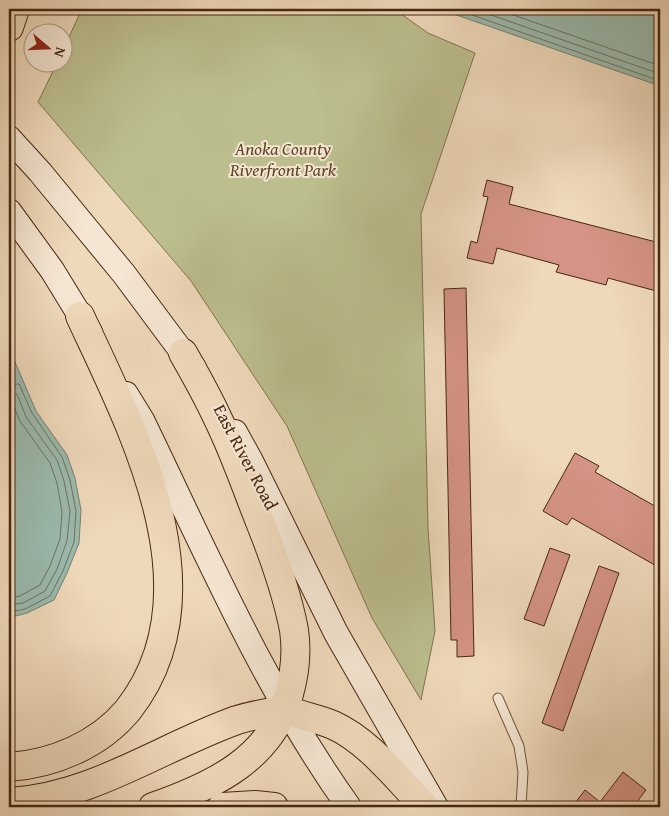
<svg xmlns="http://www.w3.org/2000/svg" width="669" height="816" viewBox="0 0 669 816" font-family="'Gentium Book Plus',serif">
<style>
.green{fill:#bcbe8e;stroke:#82734f}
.water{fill:#9abaae;stroke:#79806f}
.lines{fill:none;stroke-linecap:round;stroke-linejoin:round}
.shore{stroke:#70715f;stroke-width:1}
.building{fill:#d49384;stroke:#472810}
.service-casing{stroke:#71543b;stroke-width:11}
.secondary-casing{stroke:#472810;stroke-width:26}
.motorway-casing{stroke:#472810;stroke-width:30}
.service{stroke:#f5e6d3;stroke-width:9}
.secondary{stroke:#f5e6d3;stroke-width:24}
.motorway{stroke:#efd9bb;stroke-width:28}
.labels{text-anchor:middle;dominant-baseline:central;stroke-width:4;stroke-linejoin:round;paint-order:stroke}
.park-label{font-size:18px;font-style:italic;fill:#5e4629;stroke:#f5e6d3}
.street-label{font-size:18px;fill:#472810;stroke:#f5e6d3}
</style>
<rect width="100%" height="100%" fill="#efd9bb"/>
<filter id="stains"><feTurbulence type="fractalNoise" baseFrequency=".004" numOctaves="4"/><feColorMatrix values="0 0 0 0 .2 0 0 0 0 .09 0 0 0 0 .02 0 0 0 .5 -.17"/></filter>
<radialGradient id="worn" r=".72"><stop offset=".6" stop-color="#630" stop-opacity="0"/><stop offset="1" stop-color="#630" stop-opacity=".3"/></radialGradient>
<path class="green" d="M82,9H394L428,33L475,53L421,214L428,528L435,631L421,700L372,618L287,426L191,281L38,102L57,63L62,62L63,50Z"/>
<g class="water">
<path d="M445,9H660V86L451,13Z"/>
<path d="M15,362L36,411L67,455L75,478L81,510L79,543L67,573L54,600L27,613L12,617L9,616V394Z"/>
</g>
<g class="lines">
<g class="shore">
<path d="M455,9L660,81"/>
<path d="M474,9L660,74"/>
<path d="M496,9L660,66"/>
<path d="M9,387L17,384H19L32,413L62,457L70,480L76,511L74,542L63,571L50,596L25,609L9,612"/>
<path d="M9,394H17L26,417L57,460L64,481L70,511L67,541L57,569L45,591L23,603L9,605"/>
<path d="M9,401L12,402L20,421L50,463L57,483L62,512L60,539L50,566L40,585L20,596L9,598"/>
</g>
</g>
<g class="building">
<path d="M487,180L513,187L509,204L660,243V292L608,278L606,285L556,272L559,265L497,248L493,264L467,258L471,241L477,243L488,197L483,196Z"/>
<path d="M466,288L474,656L457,657V640H451L444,289Z"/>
<path d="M575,453L599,466L595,472L660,509V568L572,518L567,525L543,511Z"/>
<path d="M550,548L570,555L544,626L524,619Z"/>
<path d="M599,566L619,573L563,731L542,723Z"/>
<path d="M623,772L646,790L633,807H572L585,790L600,802Z"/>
</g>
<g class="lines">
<g class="service-casing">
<path id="service" d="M498,698L519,746L523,772L521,807"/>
</g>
<g class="secondary-casing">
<g id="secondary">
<path d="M9,138L40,172L124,274L194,368"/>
<path d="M9,211L52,270L90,332"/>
<path d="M126,394L142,420C206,552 264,688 349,807"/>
<path d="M235,432L251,461L336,633L436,807"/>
</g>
</g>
<g class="motorway-casing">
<g id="motorway">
<path d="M9,27L15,9"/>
<path d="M9,767C53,764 99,745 128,710C220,593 133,430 80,316"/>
<path d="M9,802C91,798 161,747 237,720C253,715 269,713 285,709C300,716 317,718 333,725C369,741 398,780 425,807"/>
<path d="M153,807C213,786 271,759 289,694C295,673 297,651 294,630C287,593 274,557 260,522C246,487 234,451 217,417C207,395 195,374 183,353"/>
<path d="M222,807L255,805L274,807"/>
</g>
</g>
<use href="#service" class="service"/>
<use href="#secondary" class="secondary"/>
<use href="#motorway" class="motorway"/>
</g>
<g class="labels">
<g class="park-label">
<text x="283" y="148">Anoka County<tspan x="283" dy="21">Riverfront Park</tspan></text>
</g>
<g class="street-label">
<text transform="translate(246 457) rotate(62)">East River Road</text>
</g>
</g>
<rect width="669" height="816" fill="none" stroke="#efd9bb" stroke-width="30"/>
<rect x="10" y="10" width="649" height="796" fill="none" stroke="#472810" stroke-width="2.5"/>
<rect x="15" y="15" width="639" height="786" fill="none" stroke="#472810"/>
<g transform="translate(48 48) rotate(109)"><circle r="24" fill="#f5e6d3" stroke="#af9a85"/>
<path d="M0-4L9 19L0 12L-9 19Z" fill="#8f2418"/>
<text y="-8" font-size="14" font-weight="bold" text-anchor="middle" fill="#472810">N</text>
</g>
<rect width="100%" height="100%" filter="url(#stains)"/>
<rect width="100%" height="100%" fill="url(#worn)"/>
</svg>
